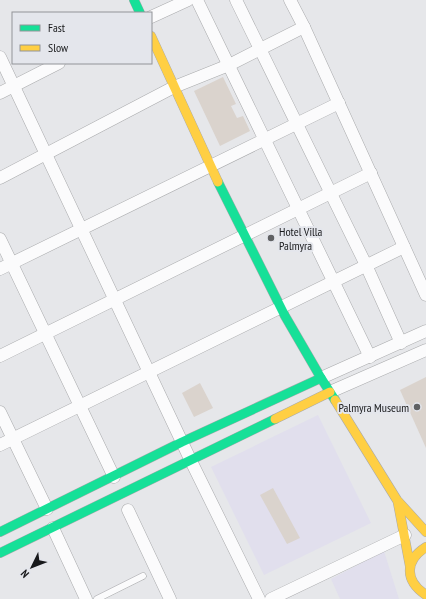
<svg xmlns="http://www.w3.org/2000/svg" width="426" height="599" viewBox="0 0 426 599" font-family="'PT Sans Narrow',sans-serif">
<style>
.commercial{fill:#e1dfed}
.building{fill:#dad3cd}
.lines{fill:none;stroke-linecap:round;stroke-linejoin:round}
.lane-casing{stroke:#a9aaac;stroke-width:7}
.street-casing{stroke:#a9aaac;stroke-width:13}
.fast-casing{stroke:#a9aaac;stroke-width:10}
.slow-casing{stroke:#a9aaac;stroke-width:10}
.lane{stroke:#fbfbfc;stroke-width:6}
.street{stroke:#fbfbfc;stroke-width:12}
.fast{stroke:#16e098;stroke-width:9}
.slow{stroke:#ffcf43;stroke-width:9}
.poi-dot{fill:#606163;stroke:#e4e6ec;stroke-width:1.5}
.labels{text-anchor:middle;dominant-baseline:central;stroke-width:4;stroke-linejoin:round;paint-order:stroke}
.poi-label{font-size:12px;fill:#18191b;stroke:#e4e6ec;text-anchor:start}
</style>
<rect width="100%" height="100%" fill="#e6e7ea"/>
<g class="commercial">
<path d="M318,415L371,523L264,575L211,467Z"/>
<path d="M384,551L399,599H340L331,579Z"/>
</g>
<g class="building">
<path d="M223,77L236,104L231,106L237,118L243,116L250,131L220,146L194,91Z"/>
<path d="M426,377V448L400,390Z"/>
<path d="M200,383L213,408L194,417L182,393Z"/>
<path d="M273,488L300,538L287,544L260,495Z"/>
</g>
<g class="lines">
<g class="lane-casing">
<path id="lane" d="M97,599L143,576"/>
</g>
<g class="street-casing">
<g id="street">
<path d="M197,0L370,357"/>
<path d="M236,0L366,265L401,343"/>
<path d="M290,0L304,27L426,295"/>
<path d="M151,17L188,0"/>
<path d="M0,57L190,459L259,599"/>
<path d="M0,93L59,63"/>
<path d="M0,178L174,87L229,65L304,27"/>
<path d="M0,239L114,477"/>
<path d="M0,269L339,103"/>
<path d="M0,356L371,173"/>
<path d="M321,378L426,331"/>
<path d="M330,392L426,350"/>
<path d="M0,412L47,509"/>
<path d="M0,445L404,247"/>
<path d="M128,510L170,599"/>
<path d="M53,528L86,599"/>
<path d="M271,599L405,535"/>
</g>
</g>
<g class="fast-casing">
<g id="fast">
<path d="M134,0L140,13"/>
<path d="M218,182L285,316L321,378"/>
<path d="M0,532L182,442L321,378L335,400"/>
<path d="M0,553L275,419"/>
</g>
</g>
<g class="slow-casing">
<g id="slow">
<path d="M151,36L218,182"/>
<path d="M335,400L397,500L426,532"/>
<path d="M275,419L330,392"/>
<path d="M398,503L410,566"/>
<path d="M426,547C404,561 405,581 426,595"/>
</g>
</g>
<use href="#lane" class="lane"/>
<use href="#street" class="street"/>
<use href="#fast" class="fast"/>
<use href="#slow" class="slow"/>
</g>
<g class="poi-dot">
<circle cx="271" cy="238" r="4"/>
<circle cx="417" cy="407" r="4"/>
</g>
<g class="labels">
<g class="poi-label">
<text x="279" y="231">Hotel Villa<tspan x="279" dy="14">Palmyra</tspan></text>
<text x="409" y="407" text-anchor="end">Palmyra Museum</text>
</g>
</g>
<rect x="12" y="12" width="140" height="52" fill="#e4e6ec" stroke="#929498"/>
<rect x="20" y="25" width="20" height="6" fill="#16e098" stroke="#929498"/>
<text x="48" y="32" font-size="12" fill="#18191b">Fast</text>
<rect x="20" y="45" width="20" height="6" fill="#ffcf43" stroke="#929498"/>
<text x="48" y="52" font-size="12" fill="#18191b">Slow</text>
<g transform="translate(32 567) rotate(227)" stroke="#e4e6ec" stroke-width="3" paint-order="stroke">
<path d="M0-3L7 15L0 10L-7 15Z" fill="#18191b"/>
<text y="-6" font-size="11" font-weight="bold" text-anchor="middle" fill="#18191b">N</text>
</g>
</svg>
